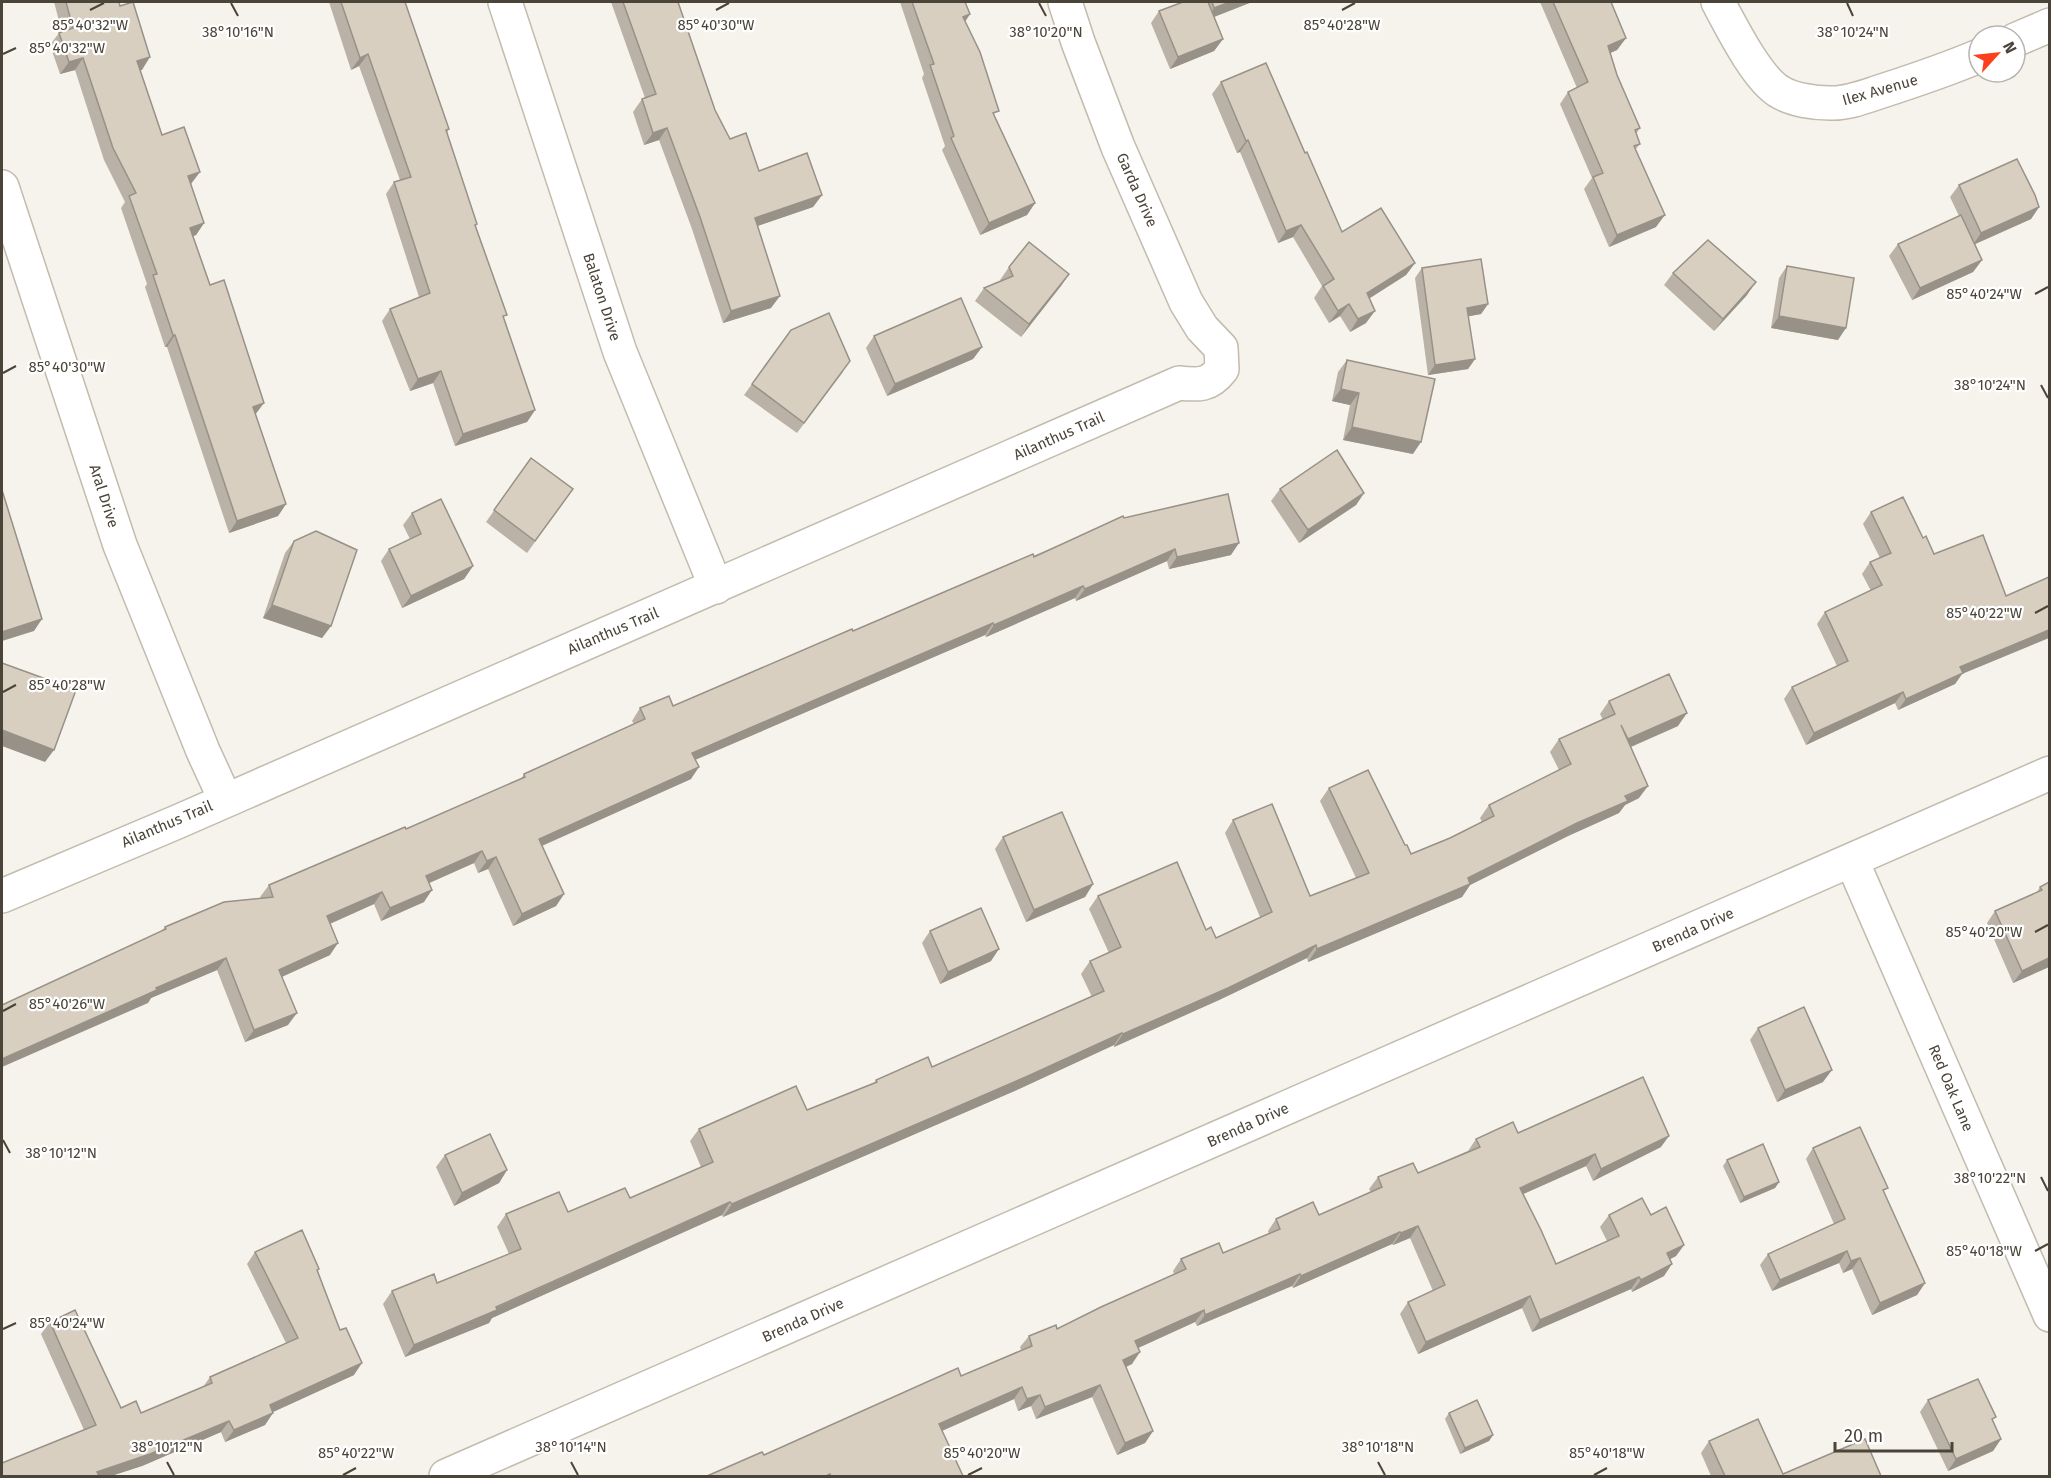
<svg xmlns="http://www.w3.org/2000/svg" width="2051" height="1478" viewBox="0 0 2051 1478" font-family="'Fira Sans',sans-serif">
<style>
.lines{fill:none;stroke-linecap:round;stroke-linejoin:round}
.street-casing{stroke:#c2bbae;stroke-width:36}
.street{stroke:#fff;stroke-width:33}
.wall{fill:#bab2a6}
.shaded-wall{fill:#979187}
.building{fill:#d8cfc1;stroke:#979187;stroke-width:1.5}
.ticks{fill:none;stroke:#4b4439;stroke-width:2}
.labels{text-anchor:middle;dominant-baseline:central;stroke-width:4.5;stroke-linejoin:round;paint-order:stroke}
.street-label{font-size:15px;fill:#4b4439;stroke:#fff}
.ticks-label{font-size:15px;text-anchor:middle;fill:#4b4439;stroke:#fff;stroke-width:4.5;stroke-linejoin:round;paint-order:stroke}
</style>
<rect width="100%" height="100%" fill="#f6f3ec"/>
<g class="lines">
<g class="street-casing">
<g id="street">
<path d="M505,2L620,352L716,587"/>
<path d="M1718,2C1731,26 1757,79 1780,92C1793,100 1815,103 1830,103C1846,104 1864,97 1879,92C1913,81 1946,70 1979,56"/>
<path d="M2015,40L2050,25"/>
<path d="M2,187L120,545L203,751L225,799"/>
<path d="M1852,861L2050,1315"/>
<path d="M2,896L177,822L1179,383C1199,385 1209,386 1222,369L1221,348L1202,328L1186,302L1118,147L1078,42L1065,2"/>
<path d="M446,1476L2050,773"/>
</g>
</g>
<use href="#street" class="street"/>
</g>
<g class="wall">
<path d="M54,2H119L142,70H140L162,135L191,184L204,223L196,235L193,236L286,504L278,516L229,533L167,347H165L145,287L147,284L121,208L125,202L104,160L75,70L60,74L50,45L59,33L62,32Z"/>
<path d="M329,2H405L449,129L447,133L504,319L535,410L527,422L455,446L433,383L410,391L382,321L390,309L419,297L386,194L394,182L400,180L359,66L351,70Z"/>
<path d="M611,2H678L715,110L730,139L759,171L822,195L813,207L757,226L771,308L723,323L692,229L659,140L644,145L633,112L642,99L645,98Z"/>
<path d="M900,2H965L970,14L965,22L995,117L1035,203L1027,215L980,235L942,150L945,146L922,78L924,74Z"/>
<path d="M1183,2H1252L1214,17L1223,39L1214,51L1170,69L1151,23L1159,11Z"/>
<path d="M1540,2H1611L1626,38L1617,50L1610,53L1617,75L1640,128L1636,134L1640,144L1635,150L1656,227L1609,247L1584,189L1592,178L1560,104L1568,92L1577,88Z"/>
<path d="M1221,82L1305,153L1342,232L1415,263L1406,275L1370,298L1366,323L1350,332L1340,316L1329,323L1314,298L1322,286L1293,237L1278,243L1240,152L1237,153L1212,94Z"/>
<path d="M1959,185L2039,207L2031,219L1975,244L1982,260L1973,272L1912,300L1889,256L1898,244L1959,216L1950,197Z"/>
<path d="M1787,266L1838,340L1771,328L1779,278Z"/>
<path d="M1009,267L1069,274L1021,337L975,301L984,288L1001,281L1000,280Z"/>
<path d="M1422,268L1488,304L1481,314L1468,316L1475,359L1468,369L1428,375L1415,278Z"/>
<path d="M1673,273L1747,295L1714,331L1664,285Z"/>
<path d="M791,330L843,372L797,433L744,395Z"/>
<path d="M874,336L982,347L973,359L887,396L866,348Z"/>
<path d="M1347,360L1413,454L1343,440L1350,405L1332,401L1338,372Z"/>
<path d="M531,458L573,489L527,553L486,522Z"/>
<path d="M1280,489L1364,493L1356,505L1299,543L1271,501Z"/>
<path d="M1871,512L1962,674L1955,684L1898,710L1895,703L1806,745L1784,699L1792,687L1837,666L1817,624L1825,612L1871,591L1862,574L1870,562L1880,558L1863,524Z"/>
<path d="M412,513L473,566L464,579L402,608L381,561L389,549L410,539L403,525Z"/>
<path d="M1124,518L1231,555L1169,569L1167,561L1076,601L1075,598L986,637L985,635L695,760L691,779L542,846L564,894L556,906L513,926L488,869L478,873L474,863L429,883L424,902L381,921L374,904L330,924V955L282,977L288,1025L245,1042L217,970L151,998L148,1003L162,930L165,927L261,898L260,897L269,885L406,829L521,779L524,774L634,724L632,721L640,708L673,706Z"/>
<path d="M294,541L331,626L322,638L263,618L285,553Z"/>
<path d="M1609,701L1678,726L1631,747L1639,798L1625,805L1619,813L1568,836L1470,885L1462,897L1308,962L1307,958L1219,1000L1114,1047V1045L1019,1089L723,1217L722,1215L492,1318L489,1323L405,1357L383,1304L392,1291L437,1283L509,1254L497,1227L506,1214L568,1212L630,1198L701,1167L690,1141L699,1129L807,1110L874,1083L876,1080L932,1067L1092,997L1081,974L1090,961L1109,953L1089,909L1098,896L1206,930L1216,938L1260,917L1225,833L1233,820L1310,896L1356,878L1320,801L1329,788L1405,845L1411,854L1450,838L1482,822L1480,818L1489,805L1559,770L1550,752L1559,739L1603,720L1600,714Z"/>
<path d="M1003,837L1093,884L1085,897L1026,922L995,849Z"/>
<path d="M2049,882V967L2013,983L1987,923L1995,911L2037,892L2040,887Z"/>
<path d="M930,931L991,961L940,984L922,943Z"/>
<path d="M1758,1028L1823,1082L1777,1102L1750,1040Z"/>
<path d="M1518,1133L1661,1147L1593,1181L1586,1166L1523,1194L1556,1264L1607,1241L1600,1227L1609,1215H1651L1684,1245L1676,1256L1670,1259L1664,1276L1632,1292L1631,1289L1532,1332L1522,1308L1418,1354L1400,1314L1408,1302L1433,1291L1410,1238L1393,1245L1392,1244L1293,1288L1292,1286L1197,1326L1195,1322L1138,1348L1132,1364L1126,1367L1153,1431L1145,1443L1117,1455L1092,1397L1036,1419L1031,1406L1018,1411L1014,1399L942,1431L963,1476H707L764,1455L961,1376L1021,1350L1020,1347L1029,1336L1057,1329L1174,1274L1173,1271L1181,1259L1223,1253L1269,1234L1268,1231L1276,1219L1319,1215L1371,1192L1369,1189L1378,1177L1418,1173L1468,1151L1476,1139Z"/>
<path d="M1813,1148L1884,1193L1925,1283L1917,1295L1872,1315L1852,1269L1843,1273L1839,1263L1772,1291L1760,1265L1768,1254L1834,1224L1806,1159Z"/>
<path d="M445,1155L507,1170L499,1183L454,1206L436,1167Z"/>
<path d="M1727,1160L1779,1182L1775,1188L1740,1203L1723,1166Z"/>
<path d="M255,1252L319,1269L318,1271L354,1375L273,1412L265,1425L225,1442L221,1432L142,1466L111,1476H2L84,1430L41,1334L50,1322L121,1408L141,1413L203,1387L210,1377L286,1343L247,1264Z"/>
<path d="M1928,1400L1993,1421L2001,1439L1993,1451L1948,1471L1920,1412Z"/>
<path d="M1449,1413L1493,1435L1489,1441L1460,1454L1445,1419Z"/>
<path d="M1709,1441L1783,1474L1881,1476H1711L1701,1453Z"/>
</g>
<g class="shaded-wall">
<path d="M1230,2H1252L1206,20L1214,8Z"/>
<path d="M970,14L961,27L963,17Z"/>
<path d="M1626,38L1617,50L1599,58L1608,46Z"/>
<path d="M1223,39L1214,51L1170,69L1178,57Z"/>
<path d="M368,54L359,66L351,70L360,58Z"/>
<path d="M150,57L142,70L129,73L137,61Z"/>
<path d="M83,58L75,70L60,74L69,62Z"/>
<path d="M667,128L659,140L644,145L653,133Z"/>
<path d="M1248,140L1240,152L1237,153L1246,141Z"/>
<path d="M200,172L191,184L188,176Z"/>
<path d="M822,195L813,207L746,230L755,218Z"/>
<path d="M1035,203L1027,215L980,235L989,223Z"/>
<path d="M2039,207L2031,219L1973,245L1981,233Z"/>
<path d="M1665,215L1656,227L1609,247L1617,235Z"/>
<path d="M204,223L196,235L182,240L190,228Z"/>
<path d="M1301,225L1293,237L1278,243L1286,231Z"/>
<path d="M1982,260L1973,272L1912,300L1920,288Z"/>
<path d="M1415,263L1406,275L1359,305L1367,293Z"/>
<path d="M1069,274L1061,286L1021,337L1029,324Z"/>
<path d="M1756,282L1747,295L1714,331L1723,319Z"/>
<path d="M780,296L771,308L723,323L731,311Z"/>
<path d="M1349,304L1340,316L1329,323L1338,311Z"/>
<path d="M1488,304L1481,314L1460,318L1467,308Z"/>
<path d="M1375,311L1366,323L1350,332L1358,319Z"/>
<path d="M1779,316L1846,328L1838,340L1771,328Z"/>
<path d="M173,335H175L167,347H165Z"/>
<path d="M982,347L973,359L887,396L895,384Z"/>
<path d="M1475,359L1468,369L1428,375L1435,365Z"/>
<path d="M441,371L433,383L410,391L418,379Z"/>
<path d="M1341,389L1359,393L1350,405L1332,401Z"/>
<path d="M264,403L255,415L253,407Z"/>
<path d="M535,410L527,422L455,446L463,434Z"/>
<path d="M1352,427L1421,442L1413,454L1343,440Z"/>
<path d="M1364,493L1356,505L1299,543L1308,530Z"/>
<path d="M286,504L278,516L229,533L237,521Z"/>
<path d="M1239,543L1231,555L1169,569L1177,557Z"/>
<path d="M1175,549L1167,561L1076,601L1085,589Z"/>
<path d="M473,566L464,579L402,608L411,596Z"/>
<path d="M1083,586L1075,598L986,637L994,625Z"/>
<path d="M272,605L331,626L322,638L263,618Z"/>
<path d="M42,619L34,631L2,641V632Z"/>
<path d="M993,623L985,635L683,765L692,753Z"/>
<path d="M2049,630V638L1962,674L1955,684L1898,710L1906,699L1960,667Z"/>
<path d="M1903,692L1895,703L1806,745L1814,733Z"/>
<path d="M1687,713L1678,726L1619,752L1628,739Z"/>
<path d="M2,730L54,750L45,762L2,746Z"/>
<path d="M699,767L691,779L530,851L539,839Z"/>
<path d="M1648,786L1639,798L1625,805L1619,813L1568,836L1470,885L1462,897L1308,962L1317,949Z"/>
<path d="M482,851L474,863L418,888L426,876Z"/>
<path d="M496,857L488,869L478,873L487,861Z"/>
<path d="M1093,884L1085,897L1026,922L1034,910Z"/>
<path d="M432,890L424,902L381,921L390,908Z"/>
<path d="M382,892L374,904L318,929L327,916Z"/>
<path d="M564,894L556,906L513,926L522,914Z"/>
<path d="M338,943L330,955L270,982L279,970Z"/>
<path d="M1316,945L1307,958L1219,1000L1114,1047L1123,1034Z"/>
<path d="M999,949L991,961L940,984L948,972Z"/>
<path d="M226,958L217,970L151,998L148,1003L2,1067V1059L156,988Z"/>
<path d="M2049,958V967L2013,983L2022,971Z"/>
<path d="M297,1013L288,1025L245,1042L254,1030Z"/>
<path d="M1122,1033L1114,1045L1019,1089L723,1217L732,1204Z"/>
<path d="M1832,1070L1823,1082L1777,1102L1785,1090Z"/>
<path d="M1669,1136L1661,1147L1593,1181L1601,1169Z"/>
<path d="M1595,1154L1586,1166L1512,1199L1520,1188Z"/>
<path d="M507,1170L499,1183L454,1206L462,1193Z"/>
<path d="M1779,1182L1775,1188L1740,1203L1744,1197Z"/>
<path d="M730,1202L722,1215L492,1318L489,1323L405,1357L414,1345Z"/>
<path d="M1418,1226L1410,1238L1393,1245L1401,1233Z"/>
<path d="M1400,1232L1392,1244L1293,1288L1301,1276Z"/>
<path d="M1684,1245L1676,1256L1659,1265L1667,1253Z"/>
<path d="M1847,1251L1839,1263L1772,1291L1780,1280Z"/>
<path d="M1860,1258L1852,1269L1843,1273L1851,1261Z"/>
<path d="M1672,1264L1664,1276L1632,1292L1641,1280Z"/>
<path d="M1300,1274L1292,1286L1197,1326L1205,1315Z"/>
<path d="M1639,1277L1631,1289L1532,1332L1540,1320Z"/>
<path d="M1925,1283L1917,1295L1872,1315L1880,1303Z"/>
<path d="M1530,1296L1522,1308L1418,1354L1426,1342Z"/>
<path d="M1204,1310L1195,1322L1127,1353L1135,1341Z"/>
<path d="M1140,1352L1132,1364L1115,1372L1123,1360Z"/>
<path d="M362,1363L354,1375L262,1417L270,1405Z"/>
<path d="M1100,1385L1092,1397L1036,1419L1045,1407Z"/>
<path d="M1022,1387L1014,1399L930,1436L939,1424Z"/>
<path d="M1040,1395L1031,1406L1018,1411L1027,1399Z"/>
<path d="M273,1413L265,1425L225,1442L234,1430Z"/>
<path d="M229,1421L221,1432L142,1466L111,1476H94L97,1472Z"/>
<path d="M1153,1431L1145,1443L1117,1455L1125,1443Z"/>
<path d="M1493,1435L1489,1441L1460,1454L1465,1448Z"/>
<path d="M2001,1439L1993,1451L1948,1471L1956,1459Z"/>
</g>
<g class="building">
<path d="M66,2H119L120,6L133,2L150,57L137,61L162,135L184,127L200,172L188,176L204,223L190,228L210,285L224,280L264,403L253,407L286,504L237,521L175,335H173L153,275L157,274L129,196L136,193L113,148L83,58L69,62L59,33L73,28Z"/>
<path d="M341,2H405L449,129L446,130L477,224L475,225L507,315L503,316L535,410L463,434L441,371L418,379L390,309L430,293L394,182L411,177L368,54L360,58Z"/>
<path d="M623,2H678L715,110L730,139L746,133L759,171L807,153L822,195L755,218L780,296L731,311L700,217L667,128L653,133L642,99L656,94Z"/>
<path d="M912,2H965L970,14L963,17L980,52L999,111L993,113L1035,203L989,223L951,138L954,136L930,65L934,64Z"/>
<path d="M1183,2H1208L1223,39L1178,57L1159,11Z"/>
<path d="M1212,2H1230L1214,8Z"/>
<path d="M1553,2H1611L1626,38L1608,46L1617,75L1640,128L1635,130L1640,144L1634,146L1665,215L1617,235L1593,177L1603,173L1568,92L1588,82Z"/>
<path d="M1266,63L1305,153L1307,152L1342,232L1381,208L1415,263L1367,293L1375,311L1358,319L1349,304L1338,311L1323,286L1334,279L1301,225L1286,231L1248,140L1246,141L1221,82Z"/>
<path d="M2017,159L2035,195L2039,207L1981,233L1959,185Z"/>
<path d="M1961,215L1982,260L1920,288L1898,244Z"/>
<path d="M1708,240L1756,282L1723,319L1673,273Z"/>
<path d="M1029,242L1069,274L1029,324L984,288L1013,276L1009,267Z"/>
<path d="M1481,259L1488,304L1467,308L1475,359L1435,365L1422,268Z"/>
<path d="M1787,266L1854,278L1846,328L1779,316Z"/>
<path d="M961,298L982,347L895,384L874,336Z"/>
<path d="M829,313L850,361L804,423L752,384L791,330Z"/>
<path d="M1347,360L1435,379L1421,442L1352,427L1359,393L1341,389Z"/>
<path d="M1337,450L1364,493L1308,530L1280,489Z"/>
<path d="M531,458L573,489L535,541L494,510Z"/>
<path d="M2,490L42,619L2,632Z"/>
<path d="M1228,494L1239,543L1177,557L1175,549L1085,589L1083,586L994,625L993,623L692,753L699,767L539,839L564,894L522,914L496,857L487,861L482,851L426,876L432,890L390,908L382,892L327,916L338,943L279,970L297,1013L254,1030L226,958L156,988L157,990L2,1059V1005L166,929L165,927L224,902L273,897L269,885L405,827L406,829L525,777L524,774L645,719L640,708L669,696L673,706L852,629L853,631L1033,554L1034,557L1123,516L1124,518Z"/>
<path d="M1903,497L1923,538L1926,536L1934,554L1983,535L2006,596L2049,577V630L1960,667L1963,673L1906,699L1903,692L1814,733L1792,687L1848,661L1825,612L1882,585L1870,562L1891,553L1871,512Z"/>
<path d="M441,499L473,566L411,596L389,549L421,534L412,513Z"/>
<path d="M316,531L357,550L331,626L272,605L294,541Z"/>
<path d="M2,663L76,690L54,750L2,730Z"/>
<path d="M1669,674L1687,713L1628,739L1621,725L1648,786L1625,796L1628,801L1577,823L1468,878L1470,884L1317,949L1316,945L1228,988L1123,1034L1122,1033L1028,1076L732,1204L730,1202L496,1307L497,1310L414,1345L392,1291L434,1274L437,1283L521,1249L506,1214L559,1192L568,1212L625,1188L630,1198L713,1162L699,1129L796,1086L807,1110L877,1082L876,1080L928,1057L932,1067L1104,991L1090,961L1121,947L1098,896L1177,862L1206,930L1211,927L1216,938L1272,912L1233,820L1272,804L1310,896L1369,873L1329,788L1368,770L1405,845H1407L1411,854L1450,838L1494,816L1489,805L1571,764L1559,739L1615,714L1609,701Z"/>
<path d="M1062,812L1093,884L1034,910L1003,837Z"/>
<path d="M2049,882V958L2022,971L1995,911L2042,890L2040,887Z"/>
<path d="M981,908L999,949L948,972L930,931Z"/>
<path d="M1804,1007L1832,1070L1785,1090L1758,1028Z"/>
<path d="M1643,1077L1669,1136L1601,1169L1595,1154L1520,1188L1541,1230L1556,1264L1619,1236L1609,1215L1642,1198L1651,1215L1666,1207L1684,1245L1667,1253L1672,1264L1641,1280L1639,1277L1540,1320L1530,1296L1426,1342L1408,1302L1445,1285L1418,1226L1401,1233L1400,1232L1301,1276L1300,1274L1205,1315L1204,1310L1135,1341L1140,1352L1123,1360L1153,1431L1125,1443L1100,1385L1045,1407L1040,1395L1027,1399L1022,1387L939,1424L963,1476H831L830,1474L826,1476H707L762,1452L764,1455L958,1368L961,1376L1032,1346L1029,1336L1056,1325L1057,1329L1101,1307L1186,1269L1181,1259L1219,1243L1223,1253L1280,1229L1276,1219L1313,1202L1319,1215L1382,1187L1378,1177L1413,1163L1418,1173L1480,1147L1476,1139L1513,1122L1518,1133Z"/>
<path d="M1860,1127L1888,1188L1883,1190L1925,1283L1880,1303L1860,1258L1851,1261L1847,1251L1780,1280L1768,1254L1845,1219L1813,1148Z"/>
<path d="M490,1134L507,1170L462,1193L445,1155Z"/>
<path d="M1763,1144L1779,1182L1744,1197L1727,1160Z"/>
<path d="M302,1230L319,1269L317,1270L340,1330L346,1328L362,1363L270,1405L273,1413L234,1430L229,1421L150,1454L97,1472L99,1476H2V1463L96,1425L50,1322L75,1310L121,1408L136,1401L141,1413L212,1383L210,1377L298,1338L255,1252Z"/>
<path d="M1978,1379L1996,1417L1992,1419L2001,1439L1956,1459L1928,1400Z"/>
<path d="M1477,1400L1493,1435L1465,1448L1449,1413Z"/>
<path d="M1758,1419L1783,1474L1865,1439L1881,1476H1725L1709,1441Z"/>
</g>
<path class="ticks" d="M231,3L238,16M1039,3L1046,16M1847,3L1853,16M90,10L104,3M716,10L729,3M1342,10L1355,3M3,54L16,48M2035,294L2048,287M3,373L16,366M2041,385L2048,398M2035,613L2048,606M3,692L16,685M2035,932L2048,925M3,1011L16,1004M3,1140L10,1153M2041,1177L2048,1191M2035,1251L2048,1244M3,1329L16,1323M167,1462L174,1475M571,1462L578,1475M1378,1462L1385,1475M343,1475L356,1468M968,1475L982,1468M1594,1475L1607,1468"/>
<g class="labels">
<g class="street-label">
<text transform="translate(1880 90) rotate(-16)">Ilex Avenue</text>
<text transform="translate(1137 190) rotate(66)">Garda Drive</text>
<text transform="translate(602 297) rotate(72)">Balaton Drive</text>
<text transform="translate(1059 436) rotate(-24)">Ailanthus Trail</text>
<text transform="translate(104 496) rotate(72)">Aral Drive</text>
<text transform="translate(613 631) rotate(-23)">Ailanthus Trail</text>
<text transform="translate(167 824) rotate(-23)">Ailanthus Trail</text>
<text transform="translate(1693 930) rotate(-24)">Brenda Drive</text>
<text transform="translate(1951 1088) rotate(67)">Red Oak Lane</text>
<text transform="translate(1248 1125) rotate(-24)">Brenda Drive</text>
<text transform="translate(803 1320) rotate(-24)">Brenda Drive</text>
</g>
</g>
<g class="ticks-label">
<text x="90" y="30">85°40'32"W</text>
<text x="716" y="30">85°40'30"W</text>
<text x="1342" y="30">85°40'28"W</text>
<text x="238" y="37">38°10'16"N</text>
<text x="1046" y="37">38°10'20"N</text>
<text x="1853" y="37">38°10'24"N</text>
<text x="67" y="53">85°40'32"W</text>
<text x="1984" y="299">85°40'24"W</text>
<text x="67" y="372">85°40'30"W</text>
<text x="1990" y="390">38°10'24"N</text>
<text x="1984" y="618">85°40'22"W</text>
<text x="67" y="690">85°40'28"W</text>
<text x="1984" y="937">85°40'20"W</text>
<text x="67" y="1009">85°40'26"W</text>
<text x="61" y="1158">38°10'12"N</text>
<text x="1990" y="1183">38°10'22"N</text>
<text x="1984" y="1256">85°40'18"W</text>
<text x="67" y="1328">85°40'24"W</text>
<text x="167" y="1452">38°10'12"N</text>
<text x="571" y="1452">38°10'14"N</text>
<text x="1378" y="1452">38°10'18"N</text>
<text x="356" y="1458">85°40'22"W</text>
<text x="982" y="1458">85°40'20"W</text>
<text x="1607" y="1458">85°40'18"W</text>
</g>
<rect width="2051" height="1478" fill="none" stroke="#4b4439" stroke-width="6"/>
<g transform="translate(1997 54) rotate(63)"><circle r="28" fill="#ffffff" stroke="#b7b4b0" stroke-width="1.5"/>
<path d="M0-4.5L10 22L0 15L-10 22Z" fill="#fc3f1d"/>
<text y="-9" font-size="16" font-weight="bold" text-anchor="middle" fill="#4b4439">N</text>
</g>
<path d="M1835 1442v9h117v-9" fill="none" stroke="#4b4439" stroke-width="3"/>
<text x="1844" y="1442" font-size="18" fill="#4b4439" stroke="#ffffff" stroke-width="4.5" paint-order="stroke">20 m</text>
</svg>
